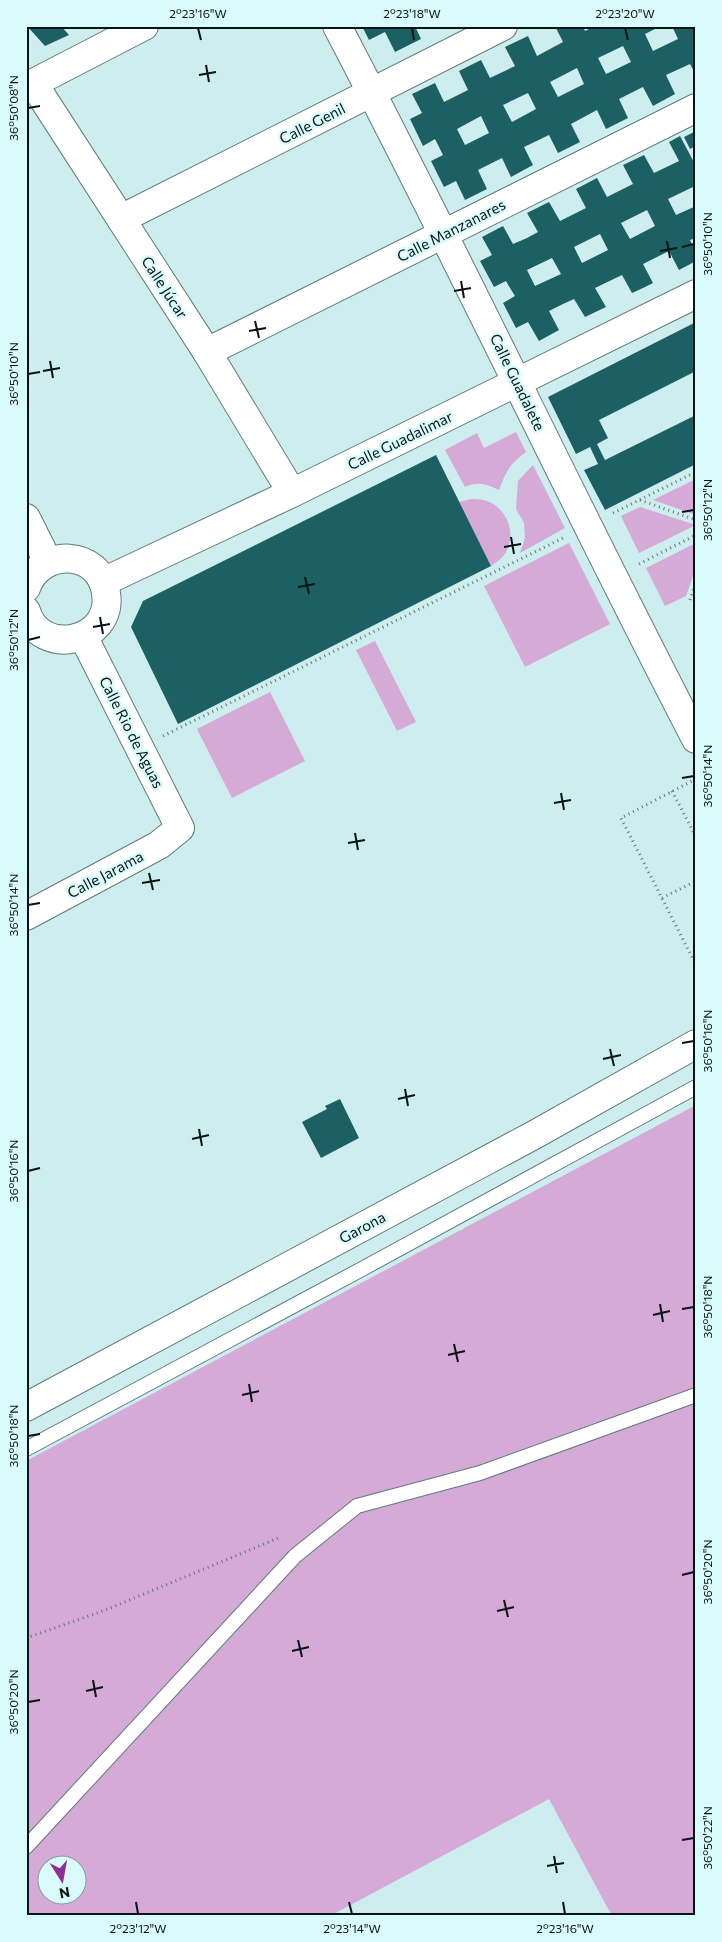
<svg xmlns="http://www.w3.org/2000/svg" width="722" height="1942" viewBox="0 0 722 1942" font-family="Commissioner,sans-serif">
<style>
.green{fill:#d5aad6;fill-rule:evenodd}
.building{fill:#1d6063;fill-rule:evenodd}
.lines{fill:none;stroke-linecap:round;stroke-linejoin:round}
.service-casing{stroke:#5e7c7d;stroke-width:16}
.minor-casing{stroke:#5e7c7d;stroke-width:30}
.secondary-casing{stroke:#5e7c7d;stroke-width:30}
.path{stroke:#637878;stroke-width:3;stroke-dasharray:1 4;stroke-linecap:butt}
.service{stroke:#fff;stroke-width:14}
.minor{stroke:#fff;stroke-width:28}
.secondary{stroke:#fff;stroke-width:28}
.ticks{fill:none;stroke:#091515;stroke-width:2}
.labels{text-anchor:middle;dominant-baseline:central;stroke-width:5;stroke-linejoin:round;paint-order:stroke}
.street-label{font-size:15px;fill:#091515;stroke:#dafbfc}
.neatline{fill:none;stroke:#091515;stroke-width:2}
.ticks-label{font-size:12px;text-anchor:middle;fill:#091515}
</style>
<rect width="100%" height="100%" fill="#cdedee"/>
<g class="green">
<path d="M516,432L526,452C510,464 506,471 499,490C487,484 478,481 465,487L445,450L477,433L484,448Z"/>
<path d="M533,465L565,528L520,553L525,538L524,523L516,509L518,481Z"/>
<path d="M696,479V515L653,500Z"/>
<path d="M471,499C475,499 479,499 483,500C504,504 517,530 507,550C504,557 497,562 491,566L459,502Z"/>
<path d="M640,507L696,525L639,553L621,516Z"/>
<path d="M569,543L610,624L525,667L484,586Z"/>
<path d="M696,543V567L686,596L665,606L646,568Z"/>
<path d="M375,641L416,722L397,731L356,650Z"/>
<path d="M270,692L305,761L232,798L197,729Z"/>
<path d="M696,1105V1916H612L549,1799L330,1916H26V1461ZM48,1864H78V1894H48Z"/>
</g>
<g class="building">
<path d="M27,26H61L69,35L45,46Z"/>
<path d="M362,26H415L421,39L395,52L385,32L369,40Z"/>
<path d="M555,26H583L585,31L595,26H661L645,34L653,51L678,39L672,26H696V75L690,64L666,75L675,94L653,106L643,87L619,99L628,118L606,129L597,110L571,124L580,142L558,153L549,135L524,147L533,165L511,177L502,158L478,170L487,189L465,200L456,181L444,187L431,161L443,155L435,139L423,146L410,119L422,113L412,94L435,83L444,102L468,90L459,71L481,60L490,78L515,66L505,47L528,36L537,56L563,42ZM623,46L631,62L606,74L598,58ZM577,68L584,84L558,97L550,82ZM528,93L536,109L512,122L503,105ZM481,116L489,133L465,145L457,129Z"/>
<path d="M696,131V146L690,149L684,137Z"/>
<path d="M680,136L696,166V192L693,187L668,199L676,215L696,206V238L690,240L696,252V261L679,270L669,251L643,264L653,283L643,288L632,293L622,275L595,288L606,307L585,317L574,299L563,304L549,311L559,330L539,341L528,322L516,328L503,303L515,296L510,288L506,281L494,287L480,261L492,255L482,237L503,226L513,244L527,238L538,232L527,213L549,202L560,221L586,208L576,189L597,178L607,197L633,184L623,165L644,155L654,173L679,161L669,142ZM647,210L655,226L630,239L621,223ZM600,234L608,250L582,263L574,247ZM552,258L561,274L535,286L527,270Z"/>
<path d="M696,322V371L599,420L608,438L597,444L605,460L696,415V464L605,510L584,470L598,464L590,447L576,454L548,397Z"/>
<path d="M436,455L491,566L178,724L131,627L143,601Z"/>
<path d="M340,1099L359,1138L321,1158L302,1122L327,1109L325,1106Z"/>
</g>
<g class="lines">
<g class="service-casing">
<g id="service">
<path d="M26,1449L362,1269L696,1087"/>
<path d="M26,1847L295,1556L357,1506L480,1473L696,1395"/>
</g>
</g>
<g class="minor-casing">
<g id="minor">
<path d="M337,26C461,262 573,503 696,739"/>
<path d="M33,83L207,352L292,493"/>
<path d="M26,87L144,26"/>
<path d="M121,219L503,26"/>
<path d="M207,352L696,108"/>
<path d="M26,518L48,562"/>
<path d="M103,582L292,493L696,294"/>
<path d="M26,588C40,547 100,549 106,593C114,642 40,659 26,611"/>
<path d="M26,916L159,845L180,828L83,636"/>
</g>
</g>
<g class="secondary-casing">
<path id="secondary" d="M26,1407L534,1135L696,1044"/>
</g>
<g class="path">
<path d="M640,500L696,520"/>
<path d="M613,513L696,472"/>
<path d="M639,564L696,535"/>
<path d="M690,600L696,582"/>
<path d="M163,736L563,538"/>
<path d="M696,779L621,818L696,965"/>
<path d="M672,791L696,837"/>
<path d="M662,898L696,881"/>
<path d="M26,1638L103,1611L281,1537"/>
</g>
<use href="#service" class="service"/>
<use href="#minor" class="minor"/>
<use href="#secondary" class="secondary"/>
</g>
<path class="ticks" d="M198,28L201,40M412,28L414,40M625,28L628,40M206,65L209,82M199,75L216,72M28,108L40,106M667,241L670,258M682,247L694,244M660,251L677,248M461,281L464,298M454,291L471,288M255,321L259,338M249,331L266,328M50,361L53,378M43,371L60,368M28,374L40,372M682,512L694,510M511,537L514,554M504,547L521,544M305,577L309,594M298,587L315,584M100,617L103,634M93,627L110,624M28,640L40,637M682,778L694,776M561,793L564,810M554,803L571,800M355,833L358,850M348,843L365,840M149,873L153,890M142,883L160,880M28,905L40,903M682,1043L694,1041M610,1049L614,1066M603,1059L621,1055M405,1089L408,1106M398,1099L415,1095M199,1129L202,1146M192,1139L209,1135M28,1171L40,1168M660,1304L663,1322M682,1309L694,1307M653,1315L670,1311M454,1344L458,1362M448,1355L465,1351M249,1384L252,1402M242,1395L259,1391M28,1436L40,1434M682,1575L694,1572M504,1600L508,1617M497,1611L514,1607M298,1640L302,1657M292,1651L309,1647M93,1680L96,1697M86,1691L103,1687M28,1702L40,1700M682,1840L694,1838M554,1856L557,1873M547,1866L564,1863M136,1902L138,1914M349,1902L352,1914M563,1902L565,1914"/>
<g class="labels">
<g class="street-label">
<text transform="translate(312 123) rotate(-27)">Calle Genil</text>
<text transform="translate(451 230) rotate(-27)">Calle Manzanares</text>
<text transform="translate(165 287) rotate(57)">Calle Júcar</text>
<text transform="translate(518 382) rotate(64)">Calle Guadalete</text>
<text transform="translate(400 440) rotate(-26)">Calle Guadalimar</text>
<text transform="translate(132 732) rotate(63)">Calle Rio de Aguas</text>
<text transform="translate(105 874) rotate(-28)">Calle Jarama</text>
<text transform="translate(362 1227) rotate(-28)">Garona</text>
</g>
</g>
<rect width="722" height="1942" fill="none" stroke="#dafbfc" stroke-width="55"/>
<g transform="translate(62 1880) rotate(169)"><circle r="24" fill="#dafbfc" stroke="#869fa0"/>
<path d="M0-4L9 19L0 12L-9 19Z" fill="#902e95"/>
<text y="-8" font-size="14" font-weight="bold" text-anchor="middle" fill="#091515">N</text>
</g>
<rect x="28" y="28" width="666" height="1886" class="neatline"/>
<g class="ticks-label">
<text x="198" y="18">2°23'16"W</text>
<text x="412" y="18">2°23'18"W</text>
<text x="625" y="18">2°23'20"W</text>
<text transform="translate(14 108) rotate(-90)" y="4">36°50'08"N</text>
<text transform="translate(708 244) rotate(-90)" y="4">36°50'10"N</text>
<text transform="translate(14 374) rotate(-90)" y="4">36°50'10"N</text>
<text transform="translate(708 510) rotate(-90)" y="4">36°50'12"N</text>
<text transform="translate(14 640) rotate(-90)" y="4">36°50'12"N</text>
<text transform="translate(708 776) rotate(-90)" y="4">36°50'14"N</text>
<text transform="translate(14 905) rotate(-90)" y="4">36°50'14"N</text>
<text transform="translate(708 1041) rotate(-90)" y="4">36°50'16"N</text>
<text transform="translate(14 1171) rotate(-90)" y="4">36°50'16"N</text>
<text transform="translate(708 1307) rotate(-90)" y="4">36°50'18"N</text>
<text transform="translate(14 1436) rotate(-90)" y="4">36°50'18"N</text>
<text transform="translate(708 1572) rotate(-90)" y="4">36°50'20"N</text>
<text transform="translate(14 1702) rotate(-90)" y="4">36°50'20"N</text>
<text transform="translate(708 1838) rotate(-90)" y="4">36°50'22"N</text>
<text x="138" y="1933">2°23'12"W</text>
<text x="352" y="1933">2°23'14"W</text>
<text x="565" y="1933">2°23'16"W</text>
</g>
</svg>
